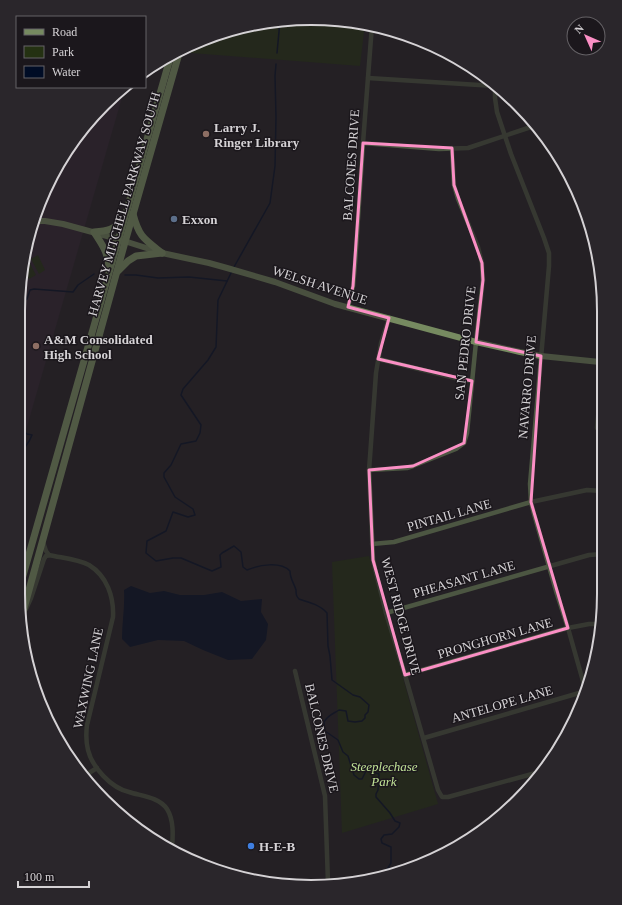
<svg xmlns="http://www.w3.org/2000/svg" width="622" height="905" viewBox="0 0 622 905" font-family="Georgia,serif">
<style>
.education{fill:#312431}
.green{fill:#243112}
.water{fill:#000c25}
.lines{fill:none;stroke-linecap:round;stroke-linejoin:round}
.stream{stroke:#000c25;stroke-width:1.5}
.minor{stroke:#4c5642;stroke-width:4.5}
.major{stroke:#768a60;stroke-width:6}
.highway{stroke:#869e6c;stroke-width:7}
.marked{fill:none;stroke:#fb8fc5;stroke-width:3;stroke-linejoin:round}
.education-dot{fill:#8d6e63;stroke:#1b171c;stroke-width:1.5}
.service-dot{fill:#5c6f8a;stroke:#1b171c;stroke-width:1.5}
.shop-dot{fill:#3f7fe0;stroke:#1b171c;stroke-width:1.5}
.labels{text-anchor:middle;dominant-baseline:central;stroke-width:3;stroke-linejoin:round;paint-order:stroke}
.poi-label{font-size:13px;font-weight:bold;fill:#d5d2d5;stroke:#1b171c;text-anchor:start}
.street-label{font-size:13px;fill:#d5d2d5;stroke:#1b171c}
.park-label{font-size:13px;font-style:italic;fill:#c1e397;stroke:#1b171c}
.rim{fill:none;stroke:#d5d2d5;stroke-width:2}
</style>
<rect width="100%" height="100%" fill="#242025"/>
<path class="education" d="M125,87L24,437H21L24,254L48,181L104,104Z"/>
<g class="green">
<path d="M311,18L365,23L360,66L191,53L194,43L199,40L254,24Z"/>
<path d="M38,255L45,270L39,274L31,259Z"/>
<path d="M28,260L36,275L29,279L23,268V263Z"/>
<path d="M369,556L438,804L342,833L332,562Z"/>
</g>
<path class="water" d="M131,586L150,593L164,591L180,595H204L222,592L241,601L262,599L261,612L268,624L266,640L252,659L228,660L203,650L184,641L158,640L130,647L122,639C122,622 125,607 124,590Z"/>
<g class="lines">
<g class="stream">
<path d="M277,53L280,21"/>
<path d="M234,267L270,203L275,166L276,117L275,76L276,64"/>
<path d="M232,271L218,300L216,347L208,360L183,389L181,395L201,425L200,433L196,441L181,444L171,465L164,473V477L175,497L193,509L195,515L188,517L173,512L166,531L147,541L146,553L156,561L173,558H181L212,571L221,567L220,555L222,553L234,546L241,552L243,567L247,570C259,565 280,561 290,571C290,579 294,583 296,590C296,594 296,596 299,599C309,602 320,605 327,613L328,646L330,656L332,680L353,695L360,697L369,705L368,712L365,715V718L362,721L355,722L348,721L346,711L339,710C333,714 328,715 324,722L325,731L338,740L343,752L348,756L354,775L359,779H362L366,771L368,770L379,774L378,790L376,794V797L390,813L395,821L400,823L399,827L392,834L384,835L381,839L382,843L391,847V863L386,871V875"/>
<path d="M125,275H136L158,278L189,277L227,281"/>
<path d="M23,301L27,299L30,290L34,289L73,292L78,285L94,274"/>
<path d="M20,454C25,446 29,444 32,435L27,434L21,429"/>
</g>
<g class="minor">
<path d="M368,78L495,86"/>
<path d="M495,85V98L497,112L511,154L544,238L549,253V266L530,484L531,502L534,514L556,591L568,628L586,692"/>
<path d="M363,143L439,149L468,148L534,126"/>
<path d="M348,307L353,286L355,263L363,143L372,25"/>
<path d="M389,318L381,343L376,373L370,457L369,470L373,560L375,569L386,613L405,675L438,790L442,797H448L543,771"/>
<path d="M378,359L459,379L472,381"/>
<path d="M597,428L601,384"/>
<path d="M369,470L407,468L413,466L456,449L464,443L467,433L476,342L483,280L482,263L478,247L458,199L454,185L452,148"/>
<path d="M43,542L46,551L49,555"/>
<path d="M372,544L394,542L531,502L587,490L602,491"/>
<path d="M49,555C62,558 77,559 89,565C107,576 114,597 113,617L87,725C86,733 86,742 88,750C92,767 111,788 129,792C141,796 159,797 167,809C174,820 173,836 172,848"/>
<path d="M26,609L31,598L44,559L46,556L49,555"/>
<path d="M386,613L589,555L603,554"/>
<path d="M295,671L325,796L328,883"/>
<path d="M405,675L568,628L589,624H601"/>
<path d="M424,738L586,691"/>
<path d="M84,776L97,768"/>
</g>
<path class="major" d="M35,221H45L63,224L118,239L162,253L209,263L227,268L275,282L335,304L476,342L520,352L541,356L600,362"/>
<g class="highway">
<path d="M133,214C139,237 144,239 162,253"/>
<path d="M109,267C108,253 102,244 94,232C108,231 114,230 122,219"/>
<path d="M118,271L128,261L136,256L162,253"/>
<path d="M18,593L171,55"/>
<path d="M21,619L125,242L180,50"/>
</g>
</g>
<path d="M0 0H622V905H0ZM363,143L452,148L454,185L482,263L483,280L476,342L541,356L531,502L568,628L405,675L373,560L369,470L413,466L464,443L472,381L378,359L389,318L348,307L353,286Z" fill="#242025" fill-opacity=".55" fill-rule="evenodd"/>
<path class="marked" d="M363,143L452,148L454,185L482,263L483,280L476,342L541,356L531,502L568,628L405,675L373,560L369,470L413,466L464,443L472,381L378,359L389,318L348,307L353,286Z"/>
<g class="education-dot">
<circle cx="206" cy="134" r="4"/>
<circle cx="36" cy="346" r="4"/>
</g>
<circle class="service-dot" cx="174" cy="219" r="4"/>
<circle class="shop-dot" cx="251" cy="846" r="4"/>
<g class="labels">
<g class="poi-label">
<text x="214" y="127">Larry J.<tspan x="214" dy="15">Ringer Library</tspan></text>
<text x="182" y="219">Exxon</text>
<text x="44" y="339">A&amp;M Consolidated<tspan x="44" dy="15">High School</tspan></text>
<text x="259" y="846">H-E-B</text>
</g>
<g class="street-label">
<text transform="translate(351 165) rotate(-86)">BALCONES DRIVE</text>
<text transform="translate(124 204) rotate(-74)">HARVEY MITCHELL PARKWAY SOUTH</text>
<text transform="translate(320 285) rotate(18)">WELSH AVENUE</text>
<text transform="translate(465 343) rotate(-84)">SAN PEDRO DRIVE</text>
<text transform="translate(527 387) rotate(-85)">NAVARRO DRIVE</text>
<text transform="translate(449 515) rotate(-16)">PINTAIL LANE</text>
<text transform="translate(464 579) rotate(-16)">PHEASANT LANE</text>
<text transform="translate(401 616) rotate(75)">WEST RIDGE DRIVE</text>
<text transform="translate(495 638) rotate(-16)">PRONGHORN LANE</text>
<text transform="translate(88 678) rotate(-78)">WAXWING LANE</text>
<text transform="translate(502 704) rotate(-16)">ANTELOPE LANE</text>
<text transform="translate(322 738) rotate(77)">BALCONES DRIVE</text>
</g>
<g class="park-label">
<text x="384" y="766">Steeplechase<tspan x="384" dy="15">Park</tspan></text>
</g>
</g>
<path d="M0 0H622V905H0ZM311 25H311A286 286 0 0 1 597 311V594A286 286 0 0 1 311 880H311A286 286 0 0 1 25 594V311A286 286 0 0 1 311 25Z" fill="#2a262b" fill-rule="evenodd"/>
<path class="rim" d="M311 25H311A286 286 0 0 1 597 311V594A286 286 0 0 1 311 880H311A286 286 0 0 1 25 594V311A286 286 0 0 1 311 25Z"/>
<rect x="16" y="16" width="130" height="72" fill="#1b171c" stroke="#656266"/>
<rect x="24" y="29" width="20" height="6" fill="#768a60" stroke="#656266"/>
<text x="52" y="36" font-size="12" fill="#d5d2d5">Road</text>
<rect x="24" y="46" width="20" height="12" fill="#243112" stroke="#656266"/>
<text x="52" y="56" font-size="12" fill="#d5d2d5">Park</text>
<rect x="24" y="66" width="20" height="12" fill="#000c25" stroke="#656266"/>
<text x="52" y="76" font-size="12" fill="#d5d2d5">Water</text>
<g transform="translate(586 36) rotate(315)"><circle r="19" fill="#1b171c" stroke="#656266"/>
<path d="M0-3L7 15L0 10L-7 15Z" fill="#fb8fc5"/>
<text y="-6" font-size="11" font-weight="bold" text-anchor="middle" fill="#d5d2d5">N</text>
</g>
<path d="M18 881v6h71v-6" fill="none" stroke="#d5d2d5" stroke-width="2"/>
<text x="24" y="881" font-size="12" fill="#d5d2d5" stroke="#1b171c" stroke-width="3" paint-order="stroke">100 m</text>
</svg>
